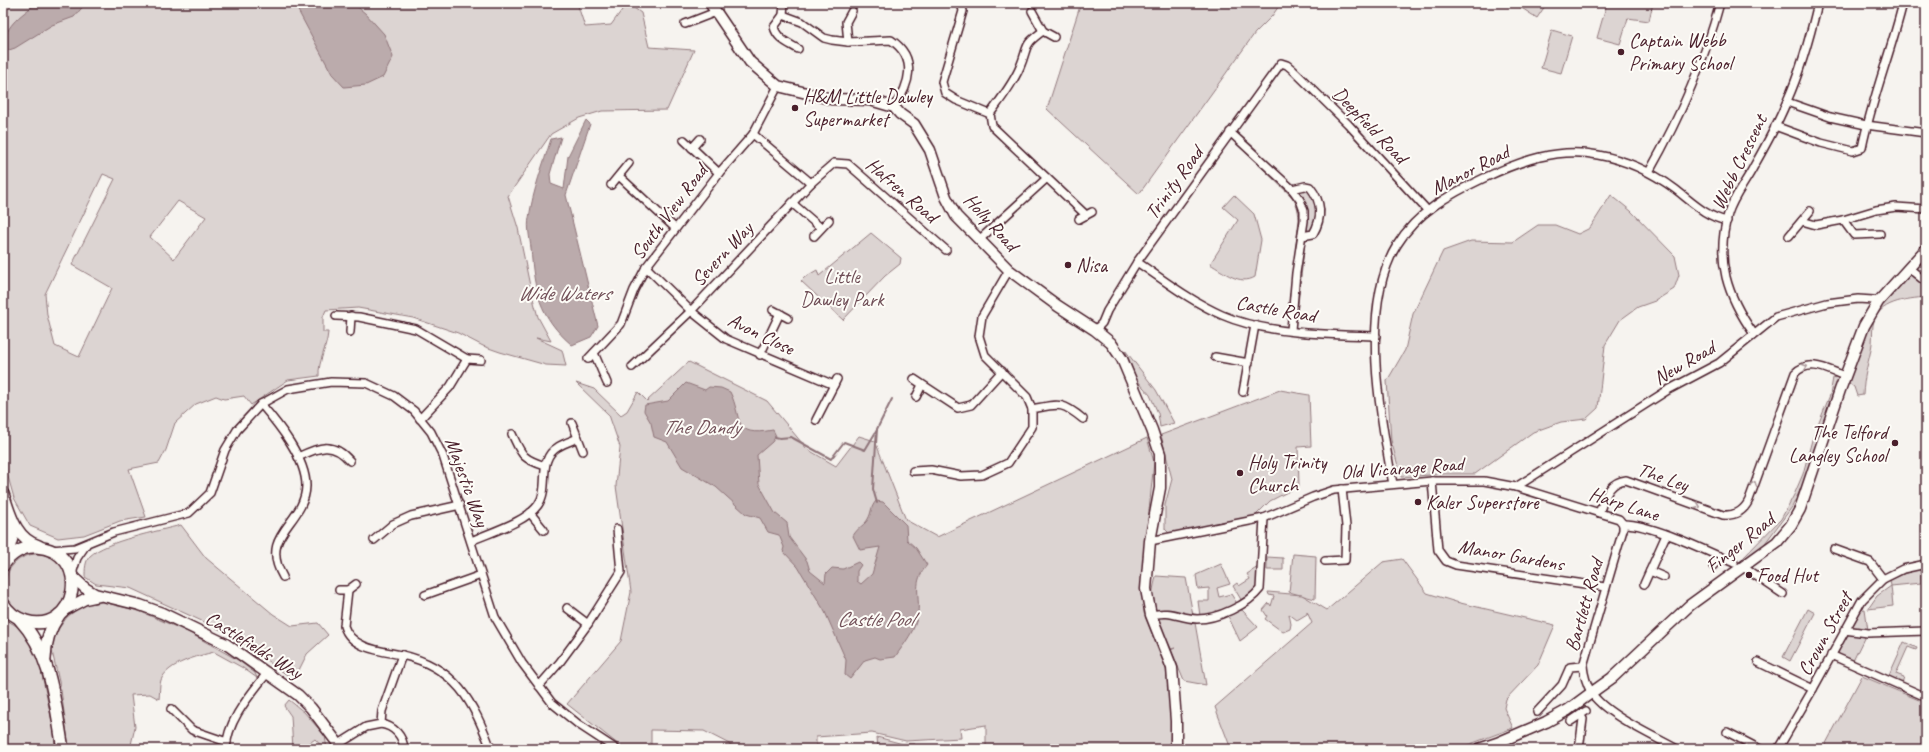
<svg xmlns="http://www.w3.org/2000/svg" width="1929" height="752" viewBox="0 0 1929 752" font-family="Caveat,sans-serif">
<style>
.green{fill:#dcd4d2;stroke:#937a7e;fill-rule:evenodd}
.water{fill:#bbabac;stroke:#8e7378}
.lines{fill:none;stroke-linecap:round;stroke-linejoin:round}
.stream{stroke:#8e7378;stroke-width:2}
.street-casing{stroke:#4a1f2b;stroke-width:10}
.secondary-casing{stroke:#4a1f2b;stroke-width:13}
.primary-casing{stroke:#4a1f2b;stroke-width:14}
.street{stroke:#fdfcf7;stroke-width:7}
.secondary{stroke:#fdfcf7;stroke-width:10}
.primary{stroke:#fdfcf7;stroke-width:11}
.oneway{stroke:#ac999b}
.poi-dot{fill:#4a1f2b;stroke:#fdfcf7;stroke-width:1.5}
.labels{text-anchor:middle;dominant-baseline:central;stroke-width:4;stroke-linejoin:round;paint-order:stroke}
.poi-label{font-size:20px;fill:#4a1f2b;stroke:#fdfcf7;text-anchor:start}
.street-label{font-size:20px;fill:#4a1f2b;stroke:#fdfcf7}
.park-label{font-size:20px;fill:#6e4c55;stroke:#fdfcf7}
.water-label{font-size:21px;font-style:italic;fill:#725058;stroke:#fdfcf7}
</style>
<rect width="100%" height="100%" fill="#f6f3ef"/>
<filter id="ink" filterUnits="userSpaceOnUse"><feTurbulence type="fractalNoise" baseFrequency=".025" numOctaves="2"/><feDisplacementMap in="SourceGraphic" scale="8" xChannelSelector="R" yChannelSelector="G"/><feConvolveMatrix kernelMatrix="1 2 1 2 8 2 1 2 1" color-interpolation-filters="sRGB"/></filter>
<g filter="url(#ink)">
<g class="green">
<path d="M3,3H577L585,27L611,25L627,3L641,13L649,47L694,50L667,110L602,111L579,118L551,134L508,196L518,228L531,291L538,317L551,341L536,338L562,350L566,366L546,365L500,352L483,346L458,333L413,318L358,308L326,310L323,317V332H328C327,348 318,361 319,376L288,380L251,405L244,396L224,399L216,396L196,404L175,423L166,450L159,463L129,469L146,517L120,521L84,535L58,538L30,526L14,498L3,459ZM103,174L115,179L72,265L112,288L79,357L55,346L47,315L45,294ZM178,201L206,217L174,259L150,237Z"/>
<path d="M1081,3H1281L1272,16L1255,33L1139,194L1047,109Z"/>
<path d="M1514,3H1547L1537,18Z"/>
<path d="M1607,3H1653L1649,21L1628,18L1620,44L1597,38Z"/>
<path d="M1552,30L1572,36L1561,73L1541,68Z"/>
<path d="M1230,132L1240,135L1255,148L1290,182L1292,189L1310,187L1321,209L1313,234L1302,236L1305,241L1296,322L1291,330L1293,302L1290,298L1299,219C1298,209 1297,202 1290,195L1237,144Z"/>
<path d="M1234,195L1254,214L1261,240L1255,277C1240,286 1224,272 1210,264L1238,220L1223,207Z"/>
<path d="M1611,195L1631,211L1675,256L1679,275L1674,289L1655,301L1638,307L1620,320L1605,345L1598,408L1586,419L1561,422L1533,432L1475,474H1445L1401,477L1391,440L1387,381L1405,350L1413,314L1443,251L1471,241L1513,242L1538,225H1555L1578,234L1590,228Z"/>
<path d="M871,233L901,258L900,264L885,276L843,320L801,281L805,277L817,270L819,276Z"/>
<path d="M1926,249V297C1907,299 1877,301 1873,325C1872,333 1873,341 1871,350C1867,367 1864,377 1863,395L1857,396L1854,387L1849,383L1845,376L1864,326Z"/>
<path d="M1125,350L1156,390L1174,423L1160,427L1158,413L1150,395L1137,380Z"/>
<path d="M689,362L767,401L807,449L836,466L859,436L875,441L906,520L937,537L1147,438L1154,462L1142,578L1144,613L1166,668L1171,719L1170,749H986V725L960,729L961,738L906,741L872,733L816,737V745H819V749H777L776,747L772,749H739L704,731L651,730V749H631L619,745L567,704L621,641L631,592L616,486L620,447L609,415L576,383L594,389L621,415L627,411L638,392L647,401Z"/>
<path d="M1837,377L1839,379L1803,484L1792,507L1763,546L1741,563L1744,557L1781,519L1794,495L1803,474L1812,440L1830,395L1833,378Z"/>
<path d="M1280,390L1309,395L1311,446L1298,447L1299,486L1270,501L1254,517L1171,535L1165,529V505L1172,479L1161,435Z"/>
<path d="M181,525L206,558L273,614L292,626L318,623L328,635L307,654L294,680L230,634L130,588L96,584L85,577C85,570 85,561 90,556C106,541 159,531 181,525Z"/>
<path d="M1293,554L1316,556L1315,599L1289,592Z"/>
<circle cx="37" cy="586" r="32"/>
<path d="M1267,557L1283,558V570H1267Z"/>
<path d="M1402,559L1427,593L1456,602L1555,625L1538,665L1506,699L1504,708L1513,728L1457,749H1231L1215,707L1312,623L1307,612V614L1297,620L1289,614L1291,624L1290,629L1283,632L1265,619L1267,616L1263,610L1269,603L1271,606L1274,596L1269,595L1268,592L1302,595L1327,610L1383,562Z"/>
<path d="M1221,564L1230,584L1217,588L1219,597L1231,594L1238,605L1214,614L1200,616L1198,601H1209V588L1198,589L1196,575Z"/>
<path d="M1258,567C1257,585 1259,592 1243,603L1233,586L1237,583L1239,586L1250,579L1247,574Z"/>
<path d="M1920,569L1921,583L1891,586L1893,606L1868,609L1877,596L1891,586L1890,580L1906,573Z"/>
<path d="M1156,576L1186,578L1193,615L1164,610L1154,612L1150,604Z"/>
<path d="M103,602L139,611L188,632L238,660L255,673L257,678L243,668L214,652C198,656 168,663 161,680C159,685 160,693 159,699L150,694L131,695L135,727L130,749H69L61,690L51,647L57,631L67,617L83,605Z"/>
<path d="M1808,609L1815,613L1790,661L1783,657Z"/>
<path d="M1865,609L1868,630L1852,663L1831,655L1850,630L1860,610Z"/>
<path d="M1242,610L1258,627L1240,641L1227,614Z"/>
<path d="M1155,615L1195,623L1206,685L1184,681L1171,650L1175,648L1171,649Z"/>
<path d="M3,618L20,628L37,651L54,731L55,749H3Z"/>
<path d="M1904,642L1917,648L1916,650L1908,647L1896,674L1904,677L1901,686L1887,680Z"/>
<path d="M1862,676L1926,703V749H1823Z"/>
<path d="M289,700L304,712L325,736L327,749H324L315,739L302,749H293L291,716L284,706Z"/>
<path d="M877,737L903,744H915L910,749H878Z"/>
</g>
<g class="water">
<path d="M37,3H86L74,17L52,25L15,48L3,52C3,26 19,17 37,3Z"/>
<path d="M294,3H353L366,14L384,34L393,57L383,77L366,85L344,87L332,74Z"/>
<path d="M586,120L590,124L566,195L598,326L591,337L572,345C539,317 534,290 531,248C530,239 527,227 529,218C533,190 543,165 551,139L561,137L550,174L551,184L564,189L568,156Z"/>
<path d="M686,383L705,390L709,387L721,388L730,392C743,418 731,438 773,430L776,436L772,442L757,455L759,484L775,513L787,523L789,537L807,561L810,571L825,583L826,574L832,568L843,569L858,562L861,565L857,571V581L861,584L872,574L880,547L860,550L853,536C858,527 865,525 868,519C872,512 870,508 876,501L883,502L906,525L907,540L916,548L927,565C912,583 920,593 918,613C916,630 904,644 895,657L880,659L875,657L865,660L850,679L845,675L846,660L825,612L798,567L783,551L784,547L779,535L768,532L760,518L746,514L716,487L682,467L667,442L654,437L651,423L644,411L645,405L668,401Z"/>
</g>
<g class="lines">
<g class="stream">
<path d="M775,437L780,438L791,437L831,459L844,442L865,450L877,430"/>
<path d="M877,503L873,489L877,429L892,399"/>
</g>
<g class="street-casing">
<g id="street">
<path d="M961,3L963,11L942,82L945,93L956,100L990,114L992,126L1086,215"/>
<path d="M1032,11L1043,31L1054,37"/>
<path d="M783,15L784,3"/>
<path d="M685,24L716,12"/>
<path d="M848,42L846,22L852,11"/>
<path d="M798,49C788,43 777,39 774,27L783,15L802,22L824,38L832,40L848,42L891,40C918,58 910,85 894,107"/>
<path d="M1787,102L1830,117L1866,125L1926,133"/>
<path d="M990,114C1000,100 1013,84 1020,67C1029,46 1022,46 1043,31"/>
<path d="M1775,126L1821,143L1853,151L1862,148C1872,98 1891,52 1903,3"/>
<path d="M1230,132L1292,189L1300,200L1304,211V221L1296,273L1291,330"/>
<path d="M753,134L811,183"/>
<path d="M684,140L719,173"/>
<path d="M692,148L700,139"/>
<path d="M1649,172C1679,119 1704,63 1720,3"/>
<path d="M619,176L675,228"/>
<path d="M611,185L629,163"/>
<path d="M1292,189L1305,186L1310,187C1322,202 1323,217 1313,234L1302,236"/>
<path d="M792,203L821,228"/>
<path d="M1079,219L1092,212"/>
<path d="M1843,220L1854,235L1880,234"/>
<path d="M1802,221L1816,225L1843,220L1876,210L1896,207L1926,209"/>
<path d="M814,236L829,220"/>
<path d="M1789,236L1810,211"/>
<path d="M979,240L1047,178"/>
<path d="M1137,262C1164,280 1192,302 1222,315C1265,334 1329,335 1376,336"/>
<path d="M646,267L691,311L726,339L834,385"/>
<path d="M1910,269L1926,282"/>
<path d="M773,310L788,318"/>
<path d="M336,316L359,317L416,329L467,359L450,387L420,419"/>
<path d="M1095,330L1102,323L1107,311L1137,262L1281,63L1287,65L1293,70L1348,124L1427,210"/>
<path d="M350,332L351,316"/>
<path d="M1754,334C1727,296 1715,260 1728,214C1733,197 1746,182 1754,166C1766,145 1778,123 1787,101C1801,70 1810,37 1818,3"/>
<path d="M594,353L607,383"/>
<path d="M760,355L780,313"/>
<path d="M1215,357L1249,363"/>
<path d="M467,359L481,360"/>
<path d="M588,359L621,324L634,290L646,267L719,173L753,134L778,86"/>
<path d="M632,367L691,311L811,183L834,163L848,164L946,250"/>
<path d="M914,379L958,408L971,405L1002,371"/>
<path d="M1243,392L1255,325"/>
<path d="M916,397L922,385"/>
<path d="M261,404C278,424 306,458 306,486C305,524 258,534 283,577"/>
<path d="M1032,409C1059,404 1061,401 1083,419"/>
<path d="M816,420L837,379"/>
<path d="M572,423L578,438"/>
<path d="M512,434C522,455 521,458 545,466"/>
<path d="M298,457C319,447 333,441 350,461"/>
<path d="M913,471L931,470L961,476L982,475L1008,463L1032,427V409L1027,397L985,355L979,336L982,316L1009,270"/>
<path d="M1432,481L1438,550L1446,561L1456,565L1605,587"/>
<path d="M1393,484C1380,417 1359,306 1397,245C1417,212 1450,194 1484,178C1520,161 1558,147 1598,155C1626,160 1652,172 1675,189C1692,202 1705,216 1727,221"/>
<path d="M1516,487L1668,390L1719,363L1776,317L1827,303L1858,299L1873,300L1878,302"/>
<path d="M530,513L544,530"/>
<path d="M1599,513C1605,498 1608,482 1626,480L1723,515C1735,516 1744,511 1749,500L1795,373C1810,358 1828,370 1845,376"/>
<path d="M1623,524V530L1583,666C1584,676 1586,683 1591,692C1604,714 1654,736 1677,749"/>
<path d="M1623,524C1649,523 1707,551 1734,563"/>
<path d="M374,540L393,524L411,516L460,505"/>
<path d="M471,541C491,532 526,522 538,505C551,487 536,460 558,447C564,443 571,441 578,438L583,451"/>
<path d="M1150,541L1264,518L1313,497L1334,490L1432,481H1484L1516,487L1619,519L1623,524"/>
<path d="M1834,549L1870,562L1883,579"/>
<path d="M51,550L75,548L114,532L189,513L210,493L225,450L237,430L261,404L288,389L331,382L366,383L394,396L414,411L431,432L443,456L495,617L522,663L552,703L578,724L616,749"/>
<path d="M1325,561L1345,560L1346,526L1342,489"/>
<path d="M1713,566L1720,556"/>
<path d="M1743,567L1783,594"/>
<path d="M1650,571L1664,577"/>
<path d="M72,574L77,558L86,545"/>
<path d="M1644,584L1666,535"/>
<path d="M339,590H348L344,626C351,649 382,651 402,655L382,711L381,724L366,727L339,744"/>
<path d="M348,590L356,584"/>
<path d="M425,595L481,575"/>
<path d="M567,608L588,624"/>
<path d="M1151,615C1172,610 1178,618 1197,619C1217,619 1248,605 1260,589L1264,518"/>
<path d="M1844,630L1868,633L1926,631"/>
<path d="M402,655C456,667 473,702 491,749"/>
<path d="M1831,655L1926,697"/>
<path d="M1758,662L1813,689"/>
<path d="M539,686L560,662L588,624L621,572L617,529"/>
<path d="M171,709L192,730L227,742"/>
<path d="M1537,712L1562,685L1570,667L1583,666"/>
<path d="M1571,721L1586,711"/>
<path d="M381,724C394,726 403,736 404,749"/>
<path d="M1727,732L1760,749"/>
<path d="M226,749C227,720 251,694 268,672"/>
<path d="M1579,749L1583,719L1580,715"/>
<path d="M1778,749L1813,689L1862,600L1883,579L1903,569L1926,564"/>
</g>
</g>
<g class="secondary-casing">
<g id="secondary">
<path d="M710,3L750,62L778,86L831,99L870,100L894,107L900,114L914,124L930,150L946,197L956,216L1009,270L1058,306L1095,330L1111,343L1122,359L1152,430L1160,454V488L1150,541L1146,589L1151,615L1172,668L1176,721V749"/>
<path d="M73,577L85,588L95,594L140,605L162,613L226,644L298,695L311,708L342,749"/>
<path d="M64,610L85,599L99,596"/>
<path d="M1479,749L1497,743L1546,722L1568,710L1591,693L1612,678L1690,605L1777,542L1791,525L1800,509L1840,390L1864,326L1878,302L1926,249"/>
</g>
</g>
<g class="primary-casing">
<g id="primary">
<path d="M3,494C10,515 16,540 39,546"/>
<path d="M5,562L12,538V520"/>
<path d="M3,566C9,555 23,546 36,547C94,551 77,636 26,621C16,618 8,612 3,603"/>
<path d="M20,620C52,654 55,705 63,749"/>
<path d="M45,659C45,642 50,628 59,615"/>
</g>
</g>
<use href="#street" class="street"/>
<use href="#secondary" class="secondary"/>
<use href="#primary" class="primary"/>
</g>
<defs><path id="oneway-chevron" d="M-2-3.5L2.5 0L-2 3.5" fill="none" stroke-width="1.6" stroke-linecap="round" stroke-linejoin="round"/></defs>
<g class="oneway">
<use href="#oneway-chevron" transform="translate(1805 367) rotate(-19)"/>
<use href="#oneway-chevron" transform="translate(1754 484) rotate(-70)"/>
<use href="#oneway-chevron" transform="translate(1698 506) rotate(21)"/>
</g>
</g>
<g class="poi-dot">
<circle cx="1621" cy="52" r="4"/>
<circle cx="795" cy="108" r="4"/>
<circle cx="1068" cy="265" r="4"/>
<circle cx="1895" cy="443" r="4"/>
<circle cx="1240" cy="473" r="4"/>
<circle cx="1418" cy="502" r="4"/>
<circle cx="1749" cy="575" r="4"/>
</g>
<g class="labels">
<g class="poi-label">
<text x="1629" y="40">Captain Webb<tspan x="1629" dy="23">Primary School</tspan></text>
<text x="803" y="96">H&amp;M Little Dawley<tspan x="803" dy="23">Supermarket</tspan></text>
<text x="1076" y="265">Nisa</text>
<text x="1887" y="432" text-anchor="end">The Telford<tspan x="1887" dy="23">Langley School</tspan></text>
<text x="1248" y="462">Holy Trinity<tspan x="1248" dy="23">Church</tspan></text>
<text x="1426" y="502">Kaler Superstore</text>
<text x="1757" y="575">Food Hut</text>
</g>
<g class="street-label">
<text transform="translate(1370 125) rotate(46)">Deepfield Road</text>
<text transform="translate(1739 162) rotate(-64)">Webb Crescent</text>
<text transform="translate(1470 170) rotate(-27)">Manor Road</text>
<text transform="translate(1174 183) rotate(-54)">Trinity Road</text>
<text transform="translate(902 190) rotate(41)">Hafren Road</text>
<text transform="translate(669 212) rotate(-53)">South View Road</text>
<text transform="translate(991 222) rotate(48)">Holly Road</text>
<text transform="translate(722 254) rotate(-47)">Severn Way</text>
<text transform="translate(1276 309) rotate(10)">Castle Road</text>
<text transform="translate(761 334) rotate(26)">Avon Close</text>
<text transform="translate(1684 363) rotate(-30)">New Road</text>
<text transform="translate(1402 468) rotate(-4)">Old Vicarage Road</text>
<text transform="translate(1663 477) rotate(19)">The Ley</text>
<text transform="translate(467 482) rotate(70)">Majestic Way</text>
<text transform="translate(1624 504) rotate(18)">Harp Lane</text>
<text transform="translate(1740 543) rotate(-39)">Finger Road</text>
<text transform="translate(1511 555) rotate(10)">Manor Gardens</text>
<text transform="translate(1584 605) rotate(-74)">Bartlett Road</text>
<text transform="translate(1825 634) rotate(-61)">Crown Street</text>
<text transform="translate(254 645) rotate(32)">Castlefields Way</text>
</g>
<g class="park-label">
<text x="842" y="276">Little<tspan x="842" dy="23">Dawley Park</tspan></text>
</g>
<g class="water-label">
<text x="564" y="293">Wide Waters</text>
<text x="701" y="427">The Dandy</text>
<text x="875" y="619">Castle Pool</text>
</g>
</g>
<rect width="1929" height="752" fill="none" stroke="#fdfcf7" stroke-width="16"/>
<rect x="8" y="8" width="1913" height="736" fill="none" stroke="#4a1f2b" stroke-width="1.5" filter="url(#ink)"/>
</svg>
